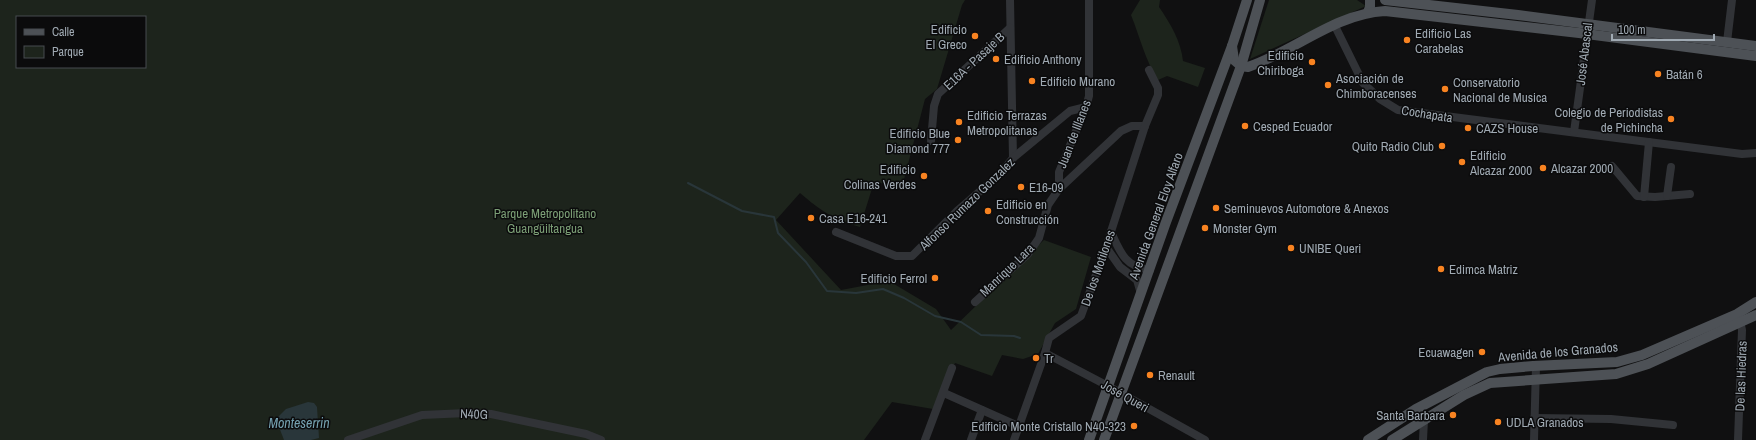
<svg xmlns="http://www.w3.org/2000/svg" width="1756" height="440" viewBox="0 0 1756 440" font-family="'Archivo Narrow',sans-serif">
<style>
.green{fill:#1d241c;fill-rule:evenodd}
.water{fill:#29363a}
.lines{fill:none;stroke-linecap:round;stroke-linejoin:round}
.stream{stroke:#29363a;stroke-width:2}
.minor{stroke:#313337;stroke-width:8}
.major{stroke:#4d5156;stroke-width:10}
.poi-dot{fill:#f88321;stroke:#0b0b0c;stroke-width:1.5}
.labels{text-anchor:middle;dominant-baseline:central;stroke-width:3;stroke-linejoin:round;paint-order:stroke}
.poi-label{font-size:13px;fill:#a0aab3;stroke:#0b0b0c;text-anchor:start}
.street-label{font-size:13px;fill:#a0aab3;stroke:#0b0b0c}
.park-label{font-size:13px;fill:#7c9f76;stroke:#0b0b0c}
.water-label{font-size:14px;font-style:italic;fill:#75a1b0;stroke:#0b0b0c}
</style>
<rect width="100%" height="100%" fill="#101011"/>
<g class="green">
<path d="M0,0H965L962,5L937,89L925,99L902,187L874,182L860,227C833,219 821,211 800,193L776,220L841,290L889,281L936,309L951,330L1044,240L1091,257L1076,309L1055,323L1038,354L1023,359L1002,355L992,376L955,363L933,409L892,402L864,440H0ZM17,17H145V67H17Z"/>
<path d="M1140,0H1160L1159,7C1170,23 1181,41 1183,61L1205,68L1198,87L1167,76L1158,80C1145,60 1140,37 1131,15Z"/>
<path d="M1269,0H1357L1366,6L1250,59Z"/>
</g>
<path class="water" d="M308,402L314,403L317,407L319,438L311,440H284L276,419L286,409Z"/>
<g class="lines">
<path class="stream" d="M688,183L742,211L774,217L778,233L806,262L827,291L856,293L883,289L904,298L935,316L961,322L981,335L1014,336L1020,338"/>
<g class="minor">
<path d="M1010,0L1013,158"/>
<path d="M1334,24L1363,83L1380,99L1398,110L1742,154L1756,153"/>
<path d="M1727,42L1732,0"/>
<path d="M1574,132L1592,0"/>
<path d="M931,141L934,106L938,94L1010,28"/>
<path d="M1612,166L1637,196L1655,197L1690,194"/>
<path d="M1059,189V172L1086,107L1089,96V0"/>
<path d="M1667,196L1671,167"/>
<path d="M1644,197L1649,142"/>
<path d="M836,232L896,256H912L957,211L1000,174L1013,158L1070,111L1086,107"/>
<path d="M1111,232C1120,252 1125,267 1150,270"/>
<path d="M1106,247L1120,267L1137,280L1141,294"/>
<path d="M975,302L1028,254L1039,238L1048,205L1059,189L1121,131L1132,126H1145"/>
<path d="M1045,353L1108,386L1205,440"/>
<path d="M944,393L1018,426"/>
<path d="M1416,409L1424,420L1423,440"/>
<path d="M1534,418L1611,419L1673,425"/>
<path d="M348,440L422,415L467,413L491,414L586,434L601,440"/>
<path d="M925,440L952,368"/>
<path d="M971,440L982,410"/>
<path d="M1014,440L1045,353L1049,338L1081,316L1106,247L1145,126L1158,95V88L1149,70"/>
<path d="M1534,440L1536,366"/>
<path d="M1738,440L1742,330L1739,317"/>
</g>
<g class="major">
<path d="M1385,0L1518,15L1756,46"/>
<path d="M1368,12L1370,7V0"/>
<path d="M1232,46L1234,60L1241,66L1248,67C1295,51 1334,14 1385,11L1579,33L1756,56"/>
<path d="M1089,440L1166,222L1232,46L1247,0"/>
<path d="M1104,440L1241,66L1260,0"/>
<path d="M1368,440L1416,409L1487,372L1500,369L1533,366L1617,362L1642,355L1737,314L1756,302"/>
<path d="M1392,440L1464,395L1490,383L1616,374L1648,364L1756,315"/>
</g>
</g>
<g class="poi-dot">
<circle cx="975" cy="36" r="4"/>
<circle cx="1407" cy="40" r="4"/>
<circle cx="996" cy="59" r="4"/>
<circle cx="1312" cy="62" r="4"/>
<circle cx="1658" cy="74" r="4"/>
<circle cx="1032" cy="81" r="4"/>
<circle cx="1328" cy="85" r="4"/>
<circle cx="1445" cy="89" r="4"/>
<circle cx="1671" cy="119" r="4"/>
<circle cx="959" cy="122" r="4"/>
<circle cx="1245" cy="126" r="4"/>
<circle cx="1468" cy="128" r="4"/>
<circle cx="958" cy="140" r="4"/>
<circle cx="1442" cy="146" r="4"/>
<circle cx="1462" cy="162" r="4"/>
<circle cx="1543" cy="168" r="4"/>
<circle cx="924" cy="176" r="4"/>
<circle cx="1021" cy="187" r="4"/>
<circle cx="1216" cy="208" r="4"/>
<circle cx="988" cy="211" r="4"/>
<circle cx="811" cy="218" r="4"/>
<circle cx="1205" cy="228" r="4"/>
<circle cx="1291" cy="248" r="4"/>
<circle cx="1441" cy="269" r="4"/>
<circle cx="935" cy="278" r="4"/>
<circle cx="1482" cy="352" r="4"/>
<circle cx="1036" cy="358" r="4"/>
<circle cx="1150" cy="375" r="4"/>
<circle cx="1453" cy="415" r="4"/>
<circle cx="1498" cy="422" r="4"/>
<circle cx="1134" cy="426" r="4"/>
</g>
<g class="labels">
<g class="poi-label">
<text x="967" y="29" text-anchor="end">Edificio<tspan x="967" dy="15">El Greco</tspan></text>
<text x="1415" y="33">Edificio Las<tspan x="1415" dy="15">Carabelas</tspan></text>
<text x="1304" y="55" text-anchor="end">Edificio<tspan x="1304" dy="15">Chiriboga</tspan></text>
<text x="1004" y="59">Edificio Anthony</text>
<text x="1666" y="74">Batán 6</text>
<text x="1336" y="78">Asociación de<tspan x="1336" dy="15">Chimboracenses</tspan></text>
<text x="1040" y="81">Edificio Murano</text>
<text x="1453" y="82">Conservatorio<tspan x="1453" dy="15">Nacional de Musica</tspan></text>
<text x="1663" y="112" text-anchor="end">Colegio de Periodistas<tspan x="1663" dy="15">de Pichincha</tspan></text>
<text x="967" y="115">Edificio Terrazas<tspan x="967" dy="15">Metropolitanas</tspan></text>
<text x="1253" y="126">Cesped Ecuador</text>
<text x="1476" y="128">CAZS House</text>
<text x="950" y="133" text-anchor="end">Edificio Blue<tspan x="950" dy="15">Diamond 777</tspan></text>
<text x="1434" y="146" text-anchor="end">Quito Radio Club</text>
<text x="1470" y="155">Edificio<tspan x="1470" dy="15">Alcazar 2000</tspan></text>
<text x="1551" y="168">Alcazar 2000</text>
<text x="916" y="169" text-anchor="end">Edificio<tspan x="916" dy="15">Colinas Verdes</tspan></text>
<text x="1029" y="187">E16-09</text>
<text x="996" y="204">Edificio en<tspan x="996" dy="15">Construcción</tspan></text>
<text x="1224" y="208">Seminuevos Automotore &amp; Anexos</text>
<text x="819" y="218">Casa E16-241</text>
<text x="1213" y="228">Monster Gym</text>
<text x="1299" y="248">UNIBE Queri</text>
<text x="1449" y="269">Edimca Matriz</text>
<text x="927" y="278" text-anchor="end">Edificio Ferrol</text>
<text x="1474" y="352" text-anchor="end">Ecuawagen</text>
<text x="1044" y="358">Tr</text>
<text x="1158" y="375">Renault</text>
<text x="1445" y="415" text-anchor="end">Santa Barbara</text>
<text x="1506" y="422">UDLA Granados</text>
<text x="1126" y="426" text-anchor="end">Edificio Monte Cristallo N40-323</text>
</g>
<g class="street-label">
<text transform="translate(1584 54) rotate(-83)">José Abascal</text>
<text transform="translate(974 61) rotate(-43)">E16A - Pasaje B</text>
<text transform="translate(1427 114) rotate(9)">Cochapata</text>
<text transform="translate(1074 134) rotate(-69)">Juan de Illanes</text>
<text transform="translate(967 204) rotate(-44)">Alfonso Rumazo Gonzalez</text>
<text transform="translate(1156 216) rotate(-70)">Avenida General Eloy Alfaro</text>
<text transform="translate(1098 268) rotate(-71)">De los Motilones</text>
<text transform="translate(1007 270) rotate(-44)">Manrique Lara</text>
<text transform="translate(1558 352) rotate(-5)">Avenida de los Granados</text>
<text transform="translate(1741 376) rotate(-88)">De las Hiedras</text>
<text transform="translate(1125 396) rotate(29)">José Queri</text>
<text transform="translate(474 414) rotate(2)">N40G</text>
</g>
<g class="park-label">
<text x="545" y="213">Parque Metropolitano<tspan x="545" dy="15">Guangüiltangua</tspan></text>
</g>
<g class="water-label">
<text x="299" y="423">Monteserrin</text>
</g>
</g>
<rect x="16" y="16" width="130" height="52" fill="#0b0b0c" stroke="#474b4f"/>
<rect x="24" y="29" width="20" height="6" fill="#4d5156" stroke="#474b4f"/>
<text x="52" y="36" font-size="12" fill="#a0aab3">Calle</text>
<rect x="24" y="46" width="20" height="12" fill="#1d241c" stroke="#474b4f"/>
<text x="52" y="56" font-size="12" fill="#a0aab3">Parque</text>
<path d="M1612 34v6h102v-6" fill="none" stroke="#a0aab3" stroke-width="2"/>
<text x="1618" y="34" font-size="12" fill="#a0aab3" stroke="#0b0b0c" stroke-width="3" paint-order="stroke">100 m</text>
</svg>
